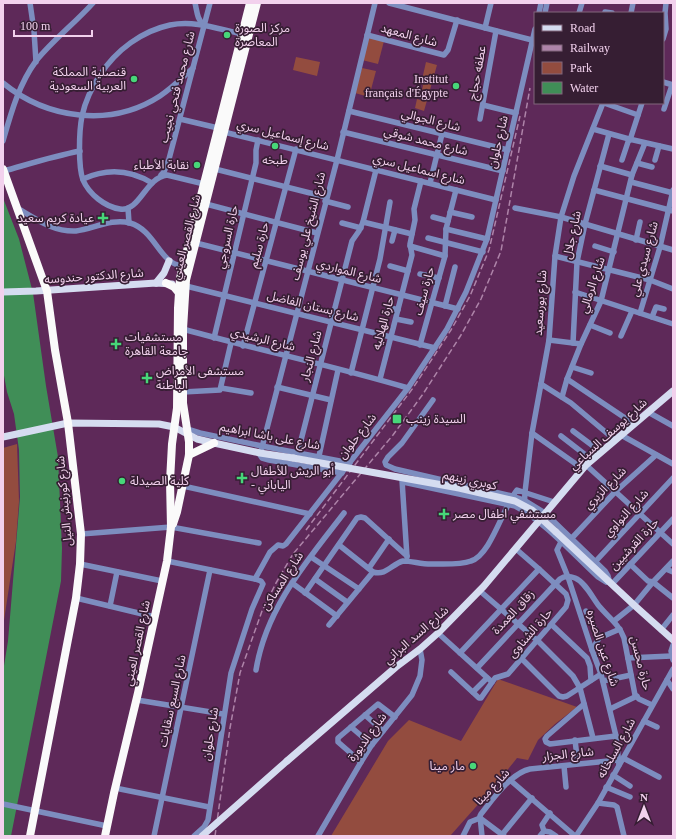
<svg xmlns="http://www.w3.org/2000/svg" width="676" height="839" viewBox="0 0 676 839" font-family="'Times New Roman','Noto Sans Arabic',serif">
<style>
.green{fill:#934c3f}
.water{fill:#408e57}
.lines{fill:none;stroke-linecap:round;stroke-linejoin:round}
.minor{stroke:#7d8dbf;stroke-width:5.5}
.major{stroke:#d5dcf0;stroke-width:7}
.highway{stroke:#fafafa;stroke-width:8}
.rail{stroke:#ae84a9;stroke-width:1.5;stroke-dasharray:6 3;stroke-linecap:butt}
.major-bridge{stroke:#d5dcf0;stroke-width:7}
.poi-dot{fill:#47d779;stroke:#361e33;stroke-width:1.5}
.labels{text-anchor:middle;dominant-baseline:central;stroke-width:3.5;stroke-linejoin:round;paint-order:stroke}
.poi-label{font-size:12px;fill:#f2d1ed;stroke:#361e33;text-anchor:start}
.street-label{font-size:12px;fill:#f2d1ed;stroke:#361e33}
</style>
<rect width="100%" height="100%" fill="#5e2959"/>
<g class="green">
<path d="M368,37L384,41L378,64L362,60Z"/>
<path d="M296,57L320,62L317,76L293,70Z"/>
<path d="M426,62L437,65L424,111L415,108L417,99L420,100L423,85L421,84Z"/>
<path d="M362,68L376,71L369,97L355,93Z"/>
<path d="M17,444L19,501L16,541L3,627V448Z"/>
<path d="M498,679L577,707L555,724L538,740L528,760L517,758L498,782L450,836H331L388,741L409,720L461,741Z"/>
</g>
<path class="water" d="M3,198L19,239L33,293L46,386L58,457L62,548L61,581L11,836H3V672L8,641L20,497L19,450L14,414L7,392L3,370Z"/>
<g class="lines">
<g class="minor">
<path d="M30,3L34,31L36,62"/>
<path d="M195,3C197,11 197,20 204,25"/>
<path d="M389,3L532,40"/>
<path d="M605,12L612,13"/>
<path d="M539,13L541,3"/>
<path d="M545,13L547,3"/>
<path d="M579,13L582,3"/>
<path d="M631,13L633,3"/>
<path d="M485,28L491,3"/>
<path d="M367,35L444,55L448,50L457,20"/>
<path d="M663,39L666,29L665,13L666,3"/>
<path d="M663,82L673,85"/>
<path d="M3,83C47,119 111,128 160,96C172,88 182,78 193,68"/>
<path d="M604,103L638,115"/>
<path d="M483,105L516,113"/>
<path d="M664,109L672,85"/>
<path d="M349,111L508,150"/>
<path d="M180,119L218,128"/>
<path d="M480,119L496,31"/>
<path d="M593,129L629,139L673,149"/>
<path d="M224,132L496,200"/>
<path d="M343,132L503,171"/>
<path d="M630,140L642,103"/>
<path d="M3,141C11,113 19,84 36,61C53,40 75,23 93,3"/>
<path d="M622,160L629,139"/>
<path d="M655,160L659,146"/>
<path d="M637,163L652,167"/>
<path d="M600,166L632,175"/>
<path d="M215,169L326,197"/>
<path d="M4,171C29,164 54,156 80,151"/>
<path d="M161,175L164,172L169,159L210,3"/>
<path d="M83,179C107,168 129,169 152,183"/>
<path d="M631,182L673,193"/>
<path d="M430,183L442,134"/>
<path d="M204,184L167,175C145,178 140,212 120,209C105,207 89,194 83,180C78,166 79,131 82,116C85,102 92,87 100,75C116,50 142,31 170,25C195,20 218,29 242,34"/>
<path d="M594,190L673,211"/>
<path d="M325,201L348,207"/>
<path d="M206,204L317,233"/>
<path d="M17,208C36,219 53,232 76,231C93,229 112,218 130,223C155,230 160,264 182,266"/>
<path d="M128,208L129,223"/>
<path d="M515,208L561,217L673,250"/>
<path d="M450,212L472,217"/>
<path d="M433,217L448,221"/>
<path d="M363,222L412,234"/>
<path d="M342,223L361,228"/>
<path d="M446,229L487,239"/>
<path d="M428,238L483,252"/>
<path d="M636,240L640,222"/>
<path d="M392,241L395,230"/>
<path d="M192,242L458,309"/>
<path d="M410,246L445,256"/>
<path d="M595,246L614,252"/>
<path d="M555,256L650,280L673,289"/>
<path d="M390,266L408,271"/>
<path d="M420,274L439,278"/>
<path d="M186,286L435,348"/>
<path d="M575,292L673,324"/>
<path d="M445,306L455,267"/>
<path d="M388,307L398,310"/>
<path d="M640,313L660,247L673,190"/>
<path d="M652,317L656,307L664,309"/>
<path d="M396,319L411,322"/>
<path d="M590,325L610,333"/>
<path d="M183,329C258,350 334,366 408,388"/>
<path d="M621,336L632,311"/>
<path d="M214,338L256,163V150L258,140"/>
<path d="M549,340L581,344"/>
<path d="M573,343L577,262L585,224L609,134"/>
<path d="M420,345L445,256L446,229L456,190"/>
<path d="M243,346L296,149"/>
<path d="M572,367L591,373"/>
<path d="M351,373L380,259L390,202"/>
<path d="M380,379L412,255L410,244L415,220L414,209L421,181"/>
<path d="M567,379L634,424"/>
<path d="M541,384L571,403L615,440"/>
<path d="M277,387L331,400"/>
<path d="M221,388L251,393"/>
<path d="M183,392L220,390L231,343"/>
<path d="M562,397L567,379L581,344L601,301L632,175L645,143"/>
<path d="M433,400L402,443L388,457L385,462L386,465L395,469L512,496L524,500L545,513L605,571L608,576L610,583"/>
<path d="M648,412L673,426"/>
<path d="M187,429L200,433L262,446L350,463"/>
<path d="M573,431L601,452"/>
<path d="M532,433L583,469"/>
<path d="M621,435L673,464"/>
<path d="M561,436L592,460"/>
<path d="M298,452L352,241L359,231L363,222L376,170"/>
<path d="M319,456L338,370"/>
<path d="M586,465L673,544"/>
<path d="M342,473L269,460L262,458L260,455L337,160L375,3"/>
<path d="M402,480L407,557"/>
<path d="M403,482L515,506C544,521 573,554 598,577L606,582"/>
<path d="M183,486L310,514"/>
<path d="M524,511L525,492L532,433L549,340L555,256L561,217L574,176L603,103"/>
<path d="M81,534L171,527L259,543"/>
<path d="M571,539L615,492L656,455"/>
<path d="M561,542L557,550L568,577L592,650L601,674L616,736L619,765"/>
<path d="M339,545L373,572C386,576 392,564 403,561C413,561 423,565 434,564C445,564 460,565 471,561C491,555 503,507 517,490L554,502"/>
<path d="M311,557L359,589"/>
<path d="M167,561L255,579"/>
<path d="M595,562L673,478"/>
<path d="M80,564L162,581"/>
<path d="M630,564L648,581L653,582L673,598"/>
<path d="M369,568L389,539"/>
<path d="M666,569L673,572"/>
<path d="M315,579L347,602"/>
<path d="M292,583L337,616"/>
<path d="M612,584L673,519"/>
<path d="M480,591L538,641L573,676L580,688L593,738"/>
<path d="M305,593L357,518L361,517L365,518L407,556"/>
<path d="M76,598L155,617"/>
<path d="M110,606L117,572"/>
<path d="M586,611L599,638"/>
<path d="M614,621L634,605L653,582L673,561"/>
<path d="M329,625L373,572"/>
<path d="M552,625L587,658L590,666L591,680"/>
<path d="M661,630L673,615"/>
<path d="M438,633L492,682"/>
<path d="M673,645L671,651L673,660"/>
<path d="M592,650L599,638L620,629"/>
<path d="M460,653L539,569"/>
<path d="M628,658L671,656"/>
<path d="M522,659L559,696L563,697L567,696L601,674"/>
<path d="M477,668L560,579C564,576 570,576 575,578C585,582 592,597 599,606C608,617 619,624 624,638L635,695L639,699L652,705"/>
<path d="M256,670C266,608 307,561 344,513"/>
<path d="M451,672L479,698H481L495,678L508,674L566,607L568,600L566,594L539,569L516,549"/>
<path d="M667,680L673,689"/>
<path d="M603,681L631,675"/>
<path d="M473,692L487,678"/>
<path d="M137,700L223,714"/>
<path d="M584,704L547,736L545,739L546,742L550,744L616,736"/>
<path d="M610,709L637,696"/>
<path d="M365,715L383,731"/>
<path d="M644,721L657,727"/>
<path d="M351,727L372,745"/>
<path d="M575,740L577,757"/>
<path d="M623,758L659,777"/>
<path d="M361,762L338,742V738L378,704L395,717"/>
<path d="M564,766L566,787"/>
<path d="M613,775L630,786"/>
<path d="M510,780L575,836"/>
<path d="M606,787L630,797"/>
<path d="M120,789L209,807"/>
<path d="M598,803L614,805L617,807L624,836"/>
<path d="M3,804L107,826"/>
<path d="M480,818L504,836"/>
<path d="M544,831L550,832L556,836"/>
<path d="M154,836L210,570"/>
<path d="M194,836L204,827L208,820L231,673L252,609L263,584L261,581L255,579L270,552L278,545L283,546L286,544L408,388L447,329L466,292L487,239L535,29"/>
<path d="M318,836L361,762L371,746L412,695L420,676L422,660L420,649"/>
<path d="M463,836L470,822L480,818"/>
<path d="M482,836L480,816L481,814C493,799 511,773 530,769L618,760"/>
<path d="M501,836L532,798"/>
<path d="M540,836L544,831L542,825L550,813"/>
<path d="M576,836L598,803L673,669"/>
</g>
<g class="major">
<path d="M156,283L164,273L169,261"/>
<path d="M3,292L36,291L156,283L172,284"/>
<path d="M3,437L68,423L159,424L174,427L197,439L214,443L260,453L293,458"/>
<path d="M556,532L634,605L673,640"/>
<path d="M287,761L396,667L420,649L438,633L484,586L586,465L673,391"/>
</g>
<g class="highway">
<path d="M3,169L47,291L55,350L68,423L81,534L80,564L76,598L30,836"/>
<path d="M166,283L174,287L179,293"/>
<path d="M189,455L214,443"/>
<path d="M173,524L177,512L189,455V442L183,403V329L186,280L257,3"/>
<path d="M105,836L114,793L138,693L167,561L171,527L170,481L172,444L177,408L178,308L180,278L250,3"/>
</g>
<g class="rail">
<path d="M306,530L413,388L451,330L470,296L489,250L520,116"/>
<path d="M215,836L230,728L240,673L262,611L276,583L293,554L393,435L423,394L461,335L481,299L501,251L530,88"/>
</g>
<g class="major-bridge">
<path d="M293,458L459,488L515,501L532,510L556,532"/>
<path d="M202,836L287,761"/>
</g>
</g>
<g class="poi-dot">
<circle cx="227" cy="35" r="4"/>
<circle cx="134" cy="79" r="4"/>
<circle cx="456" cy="86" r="4"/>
<circle cx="275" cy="146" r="4"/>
<circle cx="197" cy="165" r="4"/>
<path d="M101 212h4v4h4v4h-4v4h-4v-4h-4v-4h4z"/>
<path d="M114 338h4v4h4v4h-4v4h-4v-4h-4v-4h4z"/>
<path d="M145 372h4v4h4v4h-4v4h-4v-4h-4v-4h4z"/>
<rect x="392" y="414" width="10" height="10" rx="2"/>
<path d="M240 472h4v4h4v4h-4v4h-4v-4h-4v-4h4z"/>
<circle cx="122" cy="481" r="4"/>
<path d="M442 508h4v4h4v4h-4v4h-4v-4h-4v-4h4z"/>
<circle cx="473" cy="766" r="4"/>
</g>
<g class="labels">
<g class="poi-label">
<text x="235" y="28">مركز الصورة<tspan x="235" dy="14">المعاصرة</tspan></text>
<text x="126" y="72" text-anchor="end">قنصلية المملكة<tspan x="126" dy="14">العربية السعودية</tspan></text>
<text x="448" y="79" text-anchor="end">Institut<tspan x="448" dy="14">français d'Égypte</tspan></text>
<text x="275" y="160" text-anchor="middle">طبخه</text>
<text x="189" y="165" text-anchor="end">نقابة الأطباء</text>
<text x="94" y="218" text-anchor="end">عيادة كريم سعيد</text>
<text x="125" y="337">مستشفيات<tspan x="125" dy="14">جامعة القاهرة</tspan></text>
<text x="156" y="371">مستشفى الأمراض<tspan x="156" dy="14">الباطنة</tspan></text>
<text x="406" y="419">السيدة زينب</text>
<text x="251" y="471">أبو الريش للأطفال<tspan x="251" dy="14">- الياباني</tspan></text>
<text x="130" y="481">كلية الصيدلة</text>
<text x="453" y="514">مستشفي اطفال مصر</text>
<text x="465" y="766" text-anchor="end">مار مينا</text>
</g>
<g class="street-label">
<text transform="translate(409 35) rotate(15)">شارع المعهد</text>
<text transform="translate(477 73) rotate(-80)">عطفه حجاج</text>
<text transform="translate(177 87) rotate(-76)">شارع محمد فتحي نجيب</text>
<text transform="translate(431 120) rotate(14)">شارع الجوالي</text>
<text transform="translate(283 135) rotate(14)">شارع إسماعيل سري</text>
<text transform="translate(426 141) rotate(14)">شارع محمد شوقي</text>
<text transform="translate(498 142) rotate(-77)">شارع حلوان</text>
<text transform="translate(419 169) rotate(14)">شارع اسماعيل سري</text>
<text transform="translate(308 226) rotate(-76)">شارع الشيخ علي يوسف</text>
<text transform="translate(572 235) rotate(-78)">شارع جلال</text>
<text transform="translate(186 237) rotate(-76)">شارع القصر العيني</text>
<text transform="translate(227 237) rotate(-77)">حارة السروجي</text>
<text transform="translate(259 245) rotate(-75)">حارة سليم</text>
<text transform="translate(644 259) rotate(-75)">شارع سيدي علي</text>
<text transform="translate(349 271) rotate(14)">شارع المواردي</text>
<text transform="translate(94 276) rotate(-4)">شارع الدكتور حندوسه</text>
<text transform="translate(592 285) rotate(-72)">شارع الرمالي</text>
<text transform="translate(424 291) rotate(-75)">حارة سيف</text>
<text transform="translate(540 303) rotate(-86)">شارع بورسعيد</text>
<text transform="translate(313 306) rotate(14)">شارع بستان الفاضل</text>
<text transform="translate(383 323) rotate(-75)">حارة الهلاليه</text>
<text transform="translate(263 339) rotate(14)">شارع الرشيدي</text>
<text transform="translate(311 356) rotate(-75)">شارع النجار</text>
<text transform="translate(608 434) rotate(-42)">شارع يوسف السباعي</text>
<text transform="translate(270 436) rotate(11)">شارع على باشا ابراهيم</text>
<text transform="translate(357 436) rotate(-52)">شارع حلوان</text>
<text transform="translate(470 480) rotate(12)">كوبري زينهم</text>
<text transform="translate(605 488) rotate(-45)">شارع الزيري</text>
<text transform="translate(64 501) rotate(-95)">شارع كورنيش النيل</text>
<text transform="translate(626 513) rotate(-47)">شارع النواوي</text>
<text transform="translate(634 544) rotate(-47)">حارة القرشيين</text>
<text transform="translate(282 581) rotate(-57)">شارع المساكن</text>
<text transform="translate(513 612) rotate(-47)">زقاق العمدة</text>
<text transform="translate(530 633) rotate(-49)">حارة الشناوى</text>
<text transform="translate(416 635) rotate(-41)">شارع السد البراني</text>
<text transform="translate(137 643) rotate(-78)">شارع القصر العيني</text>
<text transform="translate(603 648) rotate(72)">شارع عين الصيره</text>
<text transform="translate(641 663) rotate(76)">حارة محسن</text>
<text transform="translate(172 701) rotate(-78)">شارع السبع سقايات</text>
<text transform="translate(210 734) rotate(-81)">شارع حلوان</text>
<text transform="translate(367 737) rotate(-54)">شارع الديورة</text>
<text transform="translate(616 748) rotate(-61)">شارع السلخانه</text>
<text transform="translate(568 754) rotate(-6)">شارع الجزار</text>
<text transform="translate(492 787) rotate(-47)">شارع مينا</text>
</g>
</g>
<rect width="676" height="839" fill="none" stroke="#f2d1ed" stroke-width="8"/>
<rect x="534" y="12" width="130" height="92" fill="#361e33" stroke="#81667d"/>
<rect x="542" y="25" width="20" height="6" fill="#d5dcf0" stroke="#81667d"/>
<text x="570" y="32" font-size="12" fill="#f2d1ed">Road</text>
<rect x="542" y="45" width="20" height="6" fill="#ae84a9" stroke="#81667d"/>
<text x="570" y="52" font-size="12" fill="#f2d1ed">Railway</text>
<rect x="542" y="62" width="20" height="12" fill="#934c3f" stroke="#81667d"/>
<text x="570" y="72" font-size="12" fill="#f2d1ed">Park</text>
<rect x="542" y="82" width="20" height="12" fill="#408e57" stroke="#81667d"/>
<text x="570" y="92" font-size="12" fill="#f2d1ed">Water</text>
<g transform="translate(644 807)" stroke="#361e33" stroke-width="3" paint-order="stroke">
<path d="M0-3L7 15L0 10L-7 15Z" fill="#f2d1ed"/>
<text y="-6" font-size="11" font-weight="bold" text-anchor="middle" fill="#f2d1ed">N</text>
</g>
<path d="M14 30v6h78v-6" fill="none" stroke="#f2d1ed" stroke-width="2"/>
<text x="20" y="30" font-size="12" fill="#f2d1ed" stroke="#361e33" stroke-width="3" paint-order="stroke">100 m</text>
</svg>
